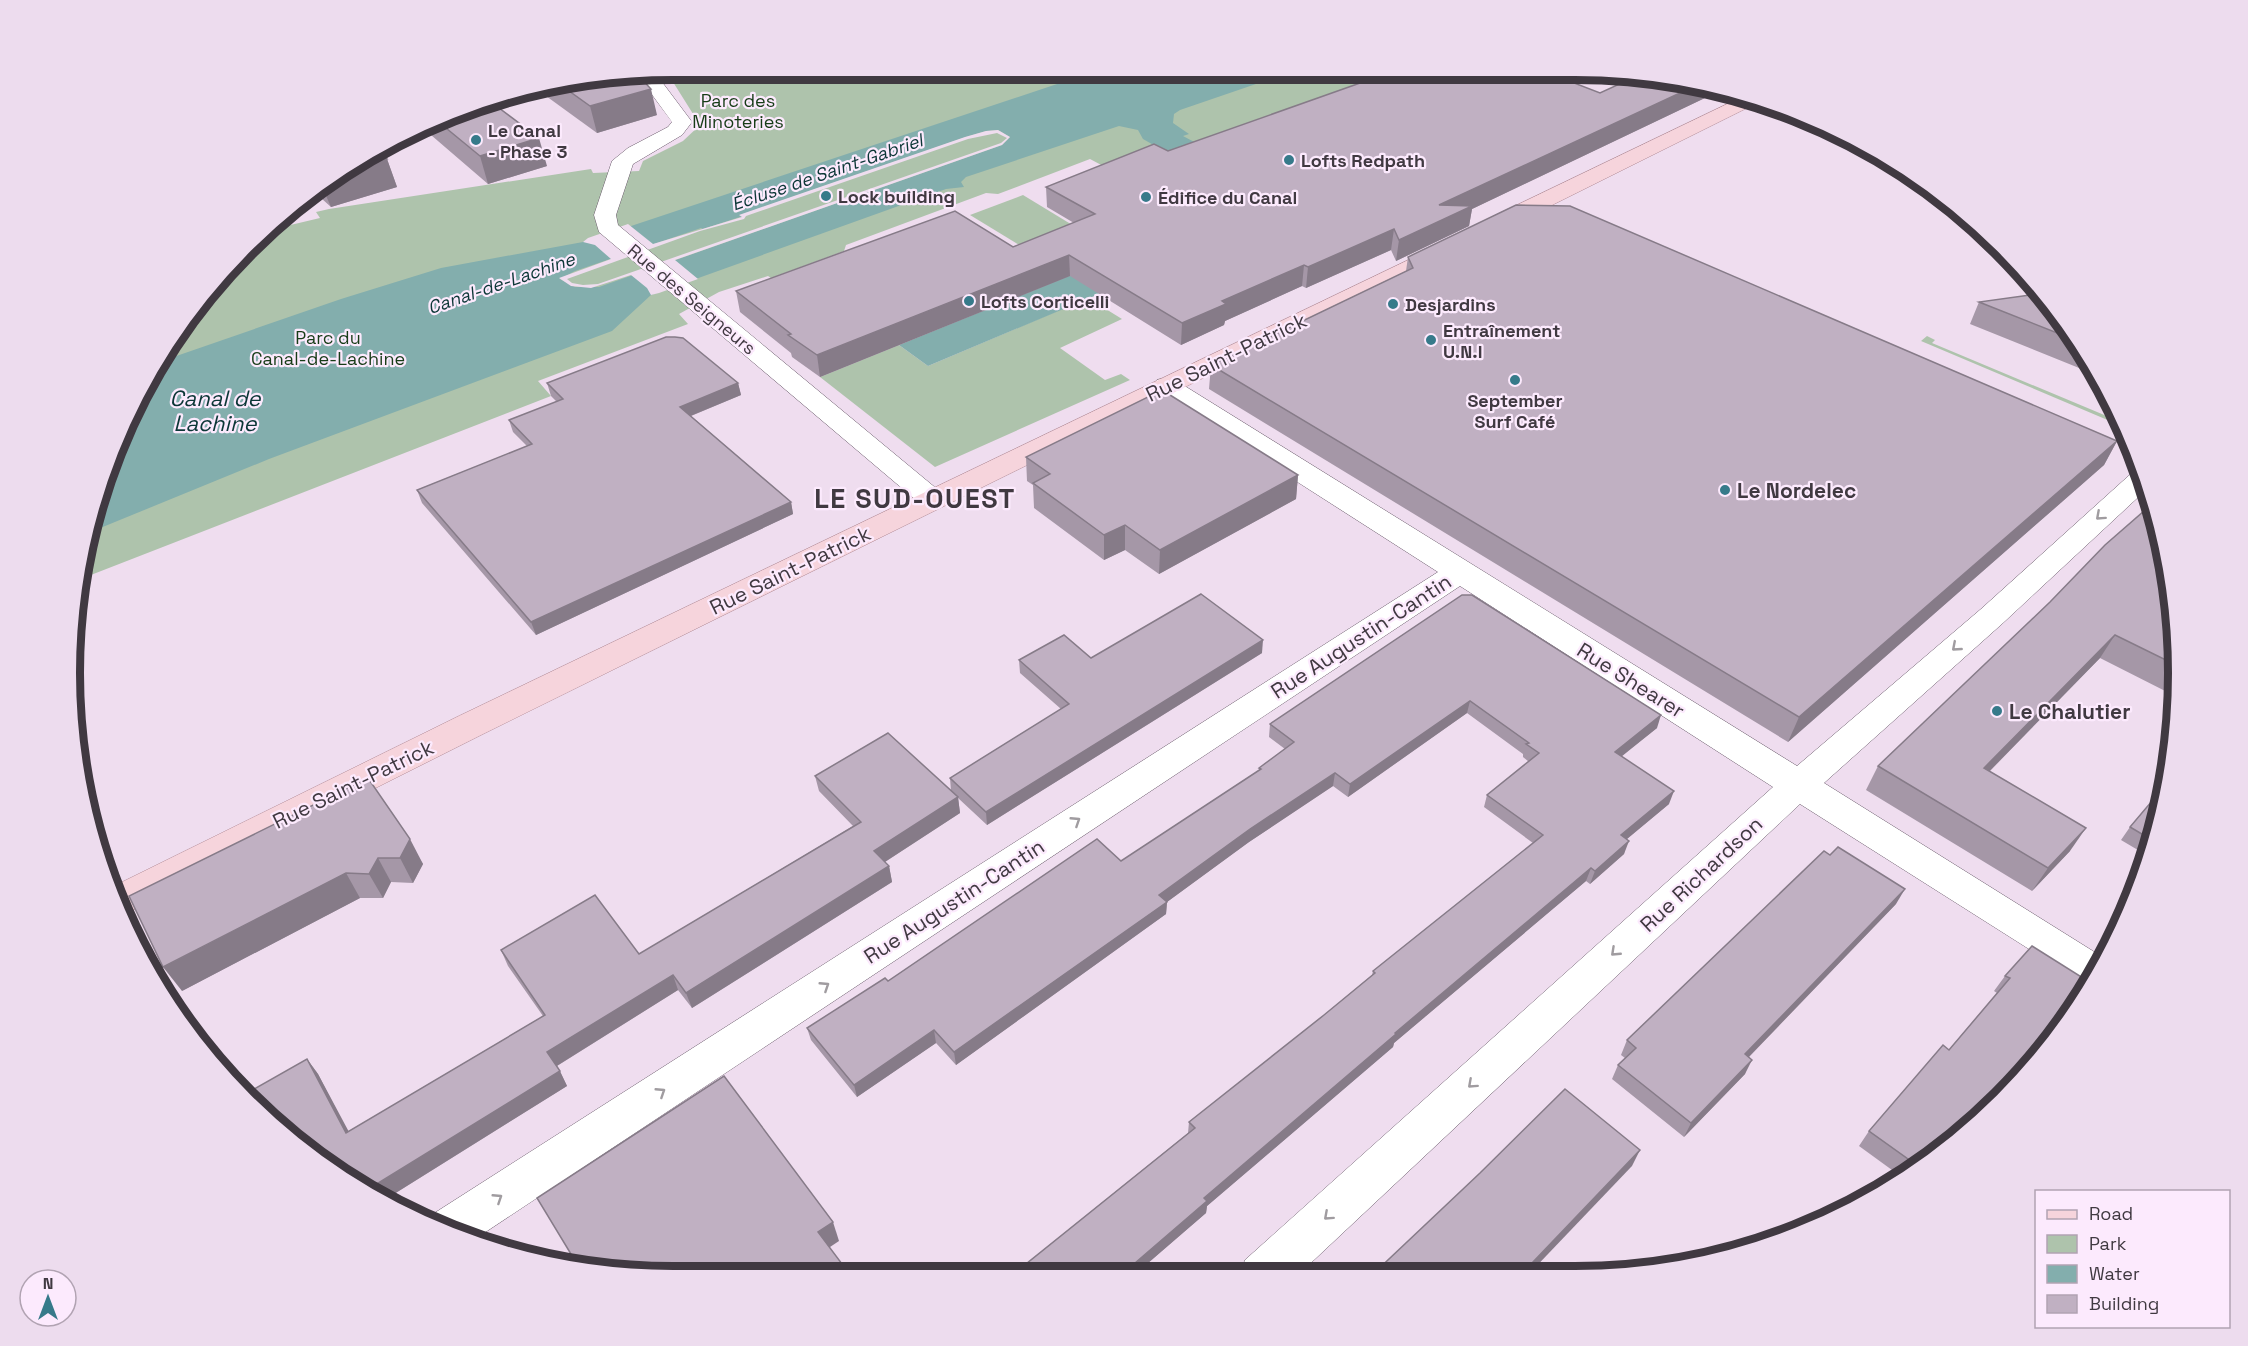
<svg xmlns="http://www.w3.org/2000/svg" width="2248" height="1346" viewBox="0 0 2248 1346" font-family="'Space Grotesk',sans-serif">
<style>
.green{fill:#aec3ac}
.water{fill:#83aead;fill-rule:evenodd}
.pier{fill:#efddef;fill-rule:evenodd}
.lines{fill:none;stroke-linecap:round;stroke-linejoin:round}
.minor-casing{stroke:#695a6a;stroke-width:1}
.major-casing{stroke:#b28c97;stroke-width:1}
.minor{fill:#fff;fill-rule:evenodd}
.major{fill:#f6d4dc;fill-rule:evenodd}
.wall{fill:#a597a7}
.shaded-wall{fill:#867b88}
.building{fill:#c0b0c2;stroke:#867b88;stroke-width:1.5}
.oneway{stroke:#a09ca0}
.poi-dot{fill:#367a8a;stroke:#fceafd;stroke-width:2}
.labels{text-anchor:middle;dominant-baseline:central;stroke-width:4.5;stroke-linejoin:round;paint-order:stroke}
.far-park-label{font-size:18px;fill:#173c17;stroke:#fceafd}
.far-poi-label{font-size:18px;font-weight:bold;fill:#403941;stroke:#fceafd;text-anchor:start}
.far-water-label{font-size:18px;font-style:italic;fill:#0b3636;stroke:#fceafd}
.far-street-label{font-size:18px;fill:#403941;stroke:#fceafd}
.street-label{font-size:21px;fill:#403941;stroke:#fceafd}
.poi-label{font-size:21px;font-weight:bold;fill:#403941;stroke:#fceafd;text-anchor:start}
.water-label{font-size:22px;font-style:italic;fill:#0b3636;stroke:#fceafd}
.district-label{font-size:27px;font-weight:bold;letter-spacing:1.5px;fill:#403941;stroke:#fceafd}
.rim{fill:none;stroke:#403941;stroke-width:8}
</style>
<rect width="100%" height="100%" fill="#efddef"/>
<g class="green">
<path d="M1430,71L1220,146L1105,167L1090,159L998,194L986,193L846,245L844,251L771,278L768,276L719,292L679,314L688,324L538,381L551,396L78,580L101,479L171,337L246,246L261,232L320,218L316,212L329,209L591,169L593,173L639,171L643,161L683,141L700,125L668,74Z"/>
<path d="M1023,195L1074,226L1024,248L970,215Z"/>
<path d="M1088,298L1122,319L1060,348L1105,380L1121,374L1130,380L935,467L820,377L899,345L928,366Z"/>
<path d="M1927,336L1935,340L1932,343L2121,422L2117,424L1921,341Z"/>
</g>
<path class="water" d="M1093,72H1291L1180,110L1174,114L1173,123L1189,134L1183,136L1384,243L1351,258L1277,219L928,366L899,345L1252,201L1143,139L1138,130L1119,126L966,177L961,182L964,187L946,189L651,295L612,331L269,459L88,533L101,479L159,362L341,299L441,268L583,242ZM998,130L1010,137L1002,145L599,287H575L560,279L575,271L701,228L703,229L743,216L740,215L966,137L986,131Z"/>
<path class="pier" d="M998,130L1010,137L1002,145L675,260L698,279L659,293L651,295L647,288L631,275L591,288L571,286L559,278L611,259L595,245L583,242L588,238L628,224L653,244L742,217L739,215L965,137L986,131ZM997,133L1007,138L1001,143L598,284L583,285L572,283L567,279L700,231L744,219L746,216L968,139Z"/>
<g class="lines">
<g class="minor-casing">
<g id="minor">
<path d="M637,74H656L692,122L682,135L633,164L616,215L618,225L943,494L947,500L943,506L933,509L923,506L599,232L594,215L612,161L628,148L668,127L672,122Z"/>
<path d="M1700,87L1773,103L1817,125L1810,127L1803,125L1702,93Z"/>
<path d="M1166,378L1175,380L1797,766L1981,609L2134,471L2141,469L2147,489L2003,623L1824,783L2104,958L2089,987L1800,804L1297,1276H1239L1245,1260L1773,787L1460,586L472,1241L430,1221L433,1214L1438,572L1157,392L1153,386L1157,380Z"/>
</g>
</g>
<g class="major-casing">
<g id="major">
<path d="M1744,96L1763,100L1502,230L1494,232L1486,230L1483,225L1486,220Z"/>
<path d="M1448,241L1456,243L1460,248L1456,253L483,734L123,915L110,888L459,716Z"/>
</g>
</g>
<use href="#minor" class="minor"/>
<use href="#major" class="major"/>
</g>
<g class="wall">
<path d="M594,74L657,115L597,133L535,88Z"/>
<path d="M1639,75L1710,89L1707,97L1472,209L1469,226L1396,261L1391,250L1306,288L1302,286L1225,321L1224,325L1181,345L1070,276L820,377L792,357L791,353L740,312L736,291L1013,247L1074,223L1047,207L1046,187L1168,151L1600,93Z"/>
<path d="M479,101L547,166L488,184L431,135L377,150L387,159L397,187L331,207L312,190L406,131Z"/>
<path d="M1408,257L2117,441L2104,465L1788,742L1209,389L1211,365L1406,271Z"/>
<path d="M2047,301L2077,338L2100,380L2088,375L2089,372L1970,324L1979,302Z"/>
<path d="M547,383H738L741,395L691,416L791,502L793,514L536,635L422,503L417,490L527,446L513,432L509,420L557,402L551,396Z"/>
<path d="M1026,457L1298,475L1296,499L1159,574L1125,550L1104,560L1034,508L1033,485L1027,481Z"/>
<path d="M2167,556L2179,673L2177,697L2100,658L1990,771L2070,851L2032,891L1866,790L1878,766Z"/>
<path d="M1462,595L1657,728L1621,756L1669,804L1627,839L1624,854L1590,884L1586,881L1394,1043L1393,1047L1207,1206L1206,1213L1133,1276H1011L1188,1133L1189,1122L1324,1015L1372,975L1373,971L1533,843L1484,807L1487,795L1529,762L1523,757V754L1467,713L1348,797L1333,786L1249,842L1167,902L1166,914L956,1065L936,1043L857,1097L811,1040L807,1028L888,981L1121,861L1259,770V768L1285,749L1269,737L1270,724Z"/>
<path d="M1262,653L987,825L958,798L960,813L885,862L889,866L892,882L692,1008L678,990L557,1066L567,1086L386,1199L337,1175L307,1059L318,1074L348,1132L543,1016L508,966L501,950L639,954L853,826L819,791L815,776L951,791L950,778L1061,709L1020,673L1019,660Z"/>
<path d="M2169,772L2167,791L2148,856L2121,840L2130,827L2165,786L2161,784Z"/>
<path d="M368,778L423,864L413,883L391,882L383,898H360L182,991Z"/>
<path d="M1896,904L1749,1057L1745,1074L1684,1137L1612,1079L1618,1065L1625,1058L1621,1055L1627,1040Z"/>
<path d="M2128,913L2113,941L2108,938L2118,925Z"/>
<path d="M2005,976L2091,983L1974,1127L1903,1178L1859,1146L1869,1131L1949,1050L1997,993L1994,991Z"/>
</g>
<g class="shaded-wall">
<path d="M1695,86L1710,89L1707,97L1472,209L1469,226L1396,261L1399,240L1439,205Z"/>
<path d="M651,89L657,115L597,133L590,106Z"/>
<path d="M427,123L431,135L374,151L406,131Z"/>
<path d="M539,138L547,166L488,184L480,156Z"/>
<path d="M387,159L397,187L331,207L321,184L337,174Z"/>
<path d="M1394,229L1391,250L1306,288L1308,267Z"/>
<path d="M1069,255L1070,276L820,377L817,355Z"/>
<path d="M1304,265L1302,286L1225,321L1224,325L1181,345L1182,323L1222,301Z"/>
<path d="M738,383L741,395L683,419L680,407Z"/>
<path d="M2117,441L2104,465L1788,742L1799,717Z"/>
<path d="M1298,475L1296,499L1159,574L1160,550Z"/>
<path d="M791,502L793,514L536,635L531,622Z"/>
<path d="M1125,525V550L1104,560V535Z"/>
<path d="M2115,635L2100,658L1970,791L1984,768Z"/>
<path d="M1263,640L1262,653L987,825L986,812Z"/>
<path d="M1470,701L1467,713L1348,797L1350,784Z"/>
<path d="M1661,715L1657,728L1611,765L1615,752Z"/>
<path d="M1335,773L1333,786L1249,842L1167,902L1166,914L956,1065L954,1052L1159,895L1250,829Z"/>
<path d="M1674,791L1669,804L1616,848L1621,835Z"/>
<path d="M958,797L960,813L877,867L874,851Z"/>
<path d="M2086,828L2070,851L2032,891L2048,868Z"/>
<path d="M410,839L423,864L413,883L400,858Z"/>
<path d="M1629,841L1624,854L1590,884L1595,871Z"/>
<path d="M378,858L391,882L383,898L369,874Z"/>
<path d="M889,866L892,882L692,1008L686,993Z"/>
<path d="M1591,868L1586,881L1394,1043L1393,1047L1207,1206L1206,1213L1133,1276H1120L1204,1198L1395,1033Z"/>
<path d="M346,873L360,898L182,991L163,967Z"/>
<path d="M1905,889L1896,904L1738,1068L1745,1054Z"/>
<path d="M673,975L678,990L555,1067L547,1052Z"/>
<path d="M934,1030L936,1043L857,1097L854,1085Z"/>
<path d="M307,1059L318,1074L357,1147L346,1133Z"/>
<path d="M1752,1060L1745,1074L1684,1137L1691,1123Z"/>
<path d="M560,1071L567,1086L386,1199L367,1190Z"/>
<path d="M1640,1150L1632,1166L1527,1276L1533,1262Z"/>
<path d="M833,1222L839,1241L824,1251L818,1232Z"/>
<path d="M773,1266L776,1276H759Z"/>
</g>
<g class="building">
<path d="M1394,71H1543L1600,93L1639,75L1695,86L1439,205L1472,206L1399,240L1394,229L1308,267L1304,265L1222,301L1226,304L1182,323L1069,255L817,355L788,335L791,334L736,291L955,211L1013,247L1095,214L1046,187L1154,144L1168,151Z"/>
<path d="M594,74H637L651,89L590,106L558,83Z"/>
<path d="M487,99L539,138L480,156L435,119L479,101Z"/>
<path d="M376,150L387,159L337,174Z"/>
<path d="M1516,205L1570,206L2117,441L1799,717L1211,365L1413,268L1408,257Z"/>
<path d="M2030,295L2047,301L2077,338L2080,342L1979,302Z"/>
<path d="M666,337H675L683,338L738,383L680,407L791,502L531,622L417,490L532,444L509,420L563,399L547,383Z"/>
<path d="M1162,390L1298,475L1160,550L1125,525L1104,535L1033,483L1050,474L1026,457Z"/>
<path d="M2152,504L2167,556L2178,666L2115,635L1984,768L2086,828L2048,868L1878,766L2050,602L2105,545Z"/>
<path d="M1201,594L1263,640L986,812L950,778L1069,704L1019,660L1064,635L1091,658Z"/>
<path d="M1462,595H1472L1661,715L1615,752L1674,791L1621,835L1629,841L1595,871L1591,868L1395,1033L1396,1034L1204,1198L1207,1201L1120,1276H1011L1195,1128L1189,1122L1324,1015L1375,973L1373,971L1543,835L1487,795L1539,753L1526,744L1529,743L1470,701L1350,784L1335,773L1250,829L1159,895L1167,902L954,1052L934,1030L854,1085L807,1028L885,978L888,981L1097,839L1121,861L1261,769L1259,768L1294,742L1270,724Z"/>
<path d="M888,733L958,797L874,851L889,866L686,993L673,975L547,1052L560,1071L367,1190L337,1175L246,1100L242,1096L307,1059L346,1133L545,1015L501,950L595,895L639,954L861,822L815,776Z"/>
<path d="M368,778L410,839L400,858H378L369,874L346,873L163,967L129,896Z"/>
<path d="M2168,782L2167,791L2152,840L2130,827Z"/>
<path d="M1838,847L1905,889L1745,1054L1752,1060L1691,1123L1618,1065L1636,1048L1627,1040L1824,851L1830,855Z"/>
<path d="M2128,913L2121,927L2118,925Z"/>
<path d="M2032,946L2091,983L2077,1009L1974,1127L1918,1166L1869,1131L1943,1045L1949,1050L2010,978L2005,976Z"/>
<path d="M724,1076L833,1222L818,1232L851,1276H779L773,1266L759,1276H633L577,1264L537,1198Z"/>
<path d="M1565,1089L1640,1150L1533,1262L1548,1276H1371L1480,1173Z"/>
</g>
<defs><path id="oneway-chevron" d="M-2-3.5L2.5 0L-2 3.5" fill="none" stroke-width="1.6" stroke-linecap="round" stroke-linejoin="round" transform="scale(1.5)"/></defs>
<g class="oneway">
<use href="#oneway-chevron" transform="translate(2100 516) rotate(138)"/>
<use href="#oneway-chevron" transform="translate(1956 647) rotate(139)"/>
<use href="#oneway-chevron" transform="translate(1076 821) rotate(-33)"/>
<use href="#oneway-chevron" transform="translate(1615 952) rotate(137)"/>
<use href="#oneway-chevron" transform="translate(825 986) rotate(-33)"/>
<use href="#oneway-chevron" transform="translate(1472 1084) rotate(138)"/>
<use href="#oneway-chevron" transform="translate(661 1092) rotate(-33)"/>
<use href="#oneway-chevron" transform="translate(498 1198) rotate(-33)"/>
<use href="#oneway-chevron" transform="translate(1328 1216) rotate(138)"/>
</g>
<g class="poi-dot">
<circle cx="476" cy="140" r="6"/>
<circle cx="1289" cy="160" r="6"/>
<circle cx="826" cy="196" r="6"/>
<circle cx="1146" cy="197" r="6"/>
<circle cx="969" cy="301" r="6"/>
<circle cx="1393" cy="304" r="6"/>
<circle cx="1431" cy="340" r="6"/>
<circle cx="1515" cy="380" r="6"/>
<circle cx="1725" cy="490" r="6"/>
<circle cx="1997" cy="711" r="6"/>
</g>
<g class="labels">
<g class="far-park-label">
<text x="738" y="100">Parc des<tspan x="738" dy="21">Minoteries</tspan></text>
<text x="328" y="337">Parc du<tspan x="328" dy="21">Canal-de-Lachine</tspan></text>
</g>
<g class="far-poi-label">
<text x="488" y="130">Le Canal<tspan x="488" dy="21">- Phase 3</tspan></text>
<text x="1301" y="160">Lofts Redpath</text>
<text x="838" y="196">Lock building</text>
<text x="1158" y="197">Édifice du Canal</text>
<text x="981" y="301">Lofts Corticelli</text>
<text x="1405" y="304">Desjardins</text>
<text x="1443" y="330">Entraînement<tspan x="1443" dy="21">U.N.I</tspan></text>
<text x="1515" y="400" text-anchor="middle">September<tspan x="1515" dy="21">Surf Café</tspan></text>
</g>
<g class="far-water-label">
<text transform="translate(827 172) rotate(-19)">Écluse de Saint-Gabriel</text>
<text transform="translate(501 283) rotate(-19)">Canal-de-Lachine</text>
</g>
<g class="far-street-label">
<text transform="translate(692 299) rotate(40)">Rue des Seigneurs</text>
</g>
<g class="street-label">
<text transform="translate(1226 357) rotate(-26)">Rue Saint-Patrick</text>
<text transform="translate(790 570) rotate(-26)">Rue Saint-Patrick</text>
<text transform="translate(1361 636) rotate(-33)">Rue Augustin-Cantin</text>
<text transform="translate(1631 680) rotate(32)">Rue Shearer</text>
<text transform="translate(353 784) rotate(-26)">Rue Saint-Patrick</text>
<text transform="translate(1701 874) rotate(-43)">Rue Richardson</text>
<text transform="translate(954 901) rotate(-33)">Rue Augustin-Cantin</text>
</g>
<g class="poi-label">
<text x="1737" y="490">Le Nordelec</text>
<text x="2009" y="711">Le Chalutier</text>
</g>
<g class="water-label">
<text x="215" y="398">Canal de<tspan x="215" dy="25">Lachine</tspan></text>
</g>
<g class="district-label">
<text x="915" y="498">LE SUD-OUEST</text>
</g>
</g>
<path d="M0 0H2248V1346H0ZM673 80H1575A593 593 0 0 1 2168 673V673A593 593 0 0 1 1575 1266H673A593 593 0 0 1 80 673V673A593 593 0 0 1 673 80Z" fill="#eddcee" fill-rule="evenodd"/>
<path class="rim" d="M673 80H1575A593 593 0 0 1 2168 673V673A593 593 0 0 1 1575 1266H673A593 593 0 0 1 80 673V673A593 593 0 0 1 673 80Z"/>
<rect x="2035" y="1190" width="195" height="138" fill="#fceafd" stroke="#b1a3b2" stroke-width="1.5"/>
<rect x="2047" y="1210" width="30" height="9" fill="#f6d4dc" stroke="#b1a3b2" stroke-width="1.5"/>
<text x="2089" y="1220" font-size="18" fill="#403941">Road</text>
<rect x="2047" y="1235" width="30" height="18" fill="#aec3ac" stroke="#b1a3b2" stroke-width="1.5"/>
<text x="2089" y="1250" font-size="18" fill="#403941">Park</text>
<rect x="2047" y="1265" width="30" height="18" fill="#83aead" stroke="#b1a3b2" stroke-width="1.5"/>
<text x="2089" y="1280" font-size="18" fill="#403941">Water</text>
<rect x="2047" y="1295" width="30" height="18" fill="#c0b0c2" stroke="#b1a3b2" stroke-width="1.5"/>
<text x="2089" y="1310" font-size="18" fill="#403941">Building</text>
<g transform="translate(48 1298)"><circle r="28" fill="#fceafd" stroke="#b1a3b2" stroke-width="1.5"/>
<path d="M0-4.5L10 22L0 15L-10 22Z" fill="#367a8a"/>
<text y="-9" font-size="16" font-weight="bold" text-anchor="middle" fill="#403941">N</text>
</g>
</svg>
